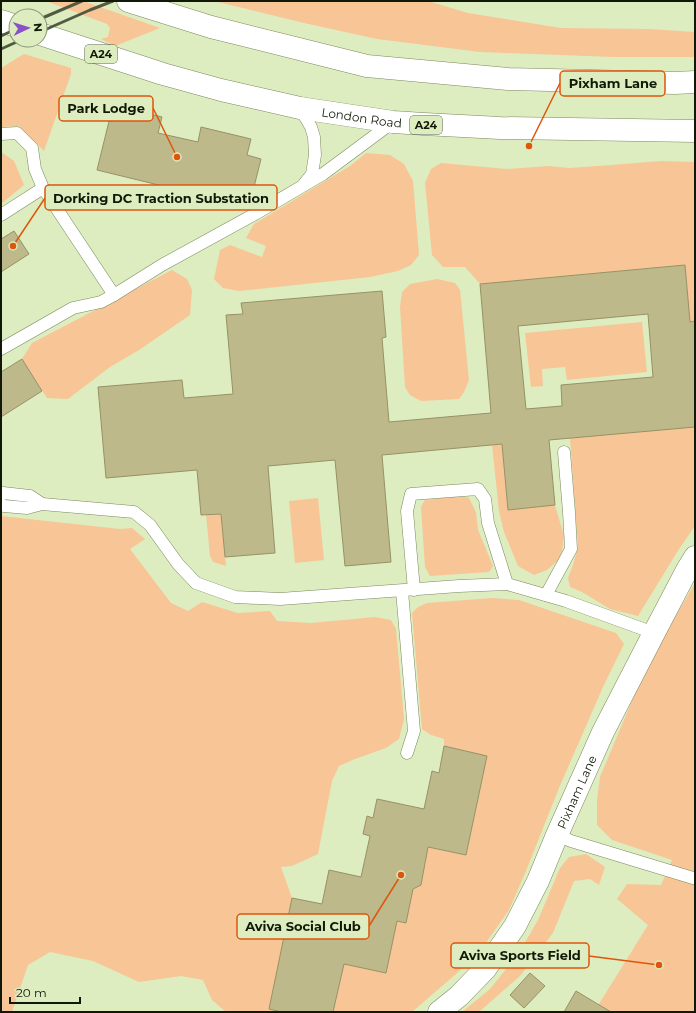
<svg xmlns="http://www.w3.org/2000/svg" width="696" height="1013" viewBox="0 0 696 1013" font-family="Montserrat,sans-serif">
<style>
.green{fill:#f8c596}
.building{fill:#bdb98b;stroke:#969265;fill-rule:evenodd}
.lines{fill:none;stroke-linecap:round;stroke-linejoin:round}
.lane-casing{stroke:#7b895f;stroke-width:13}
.secondary-casing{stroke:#7b895f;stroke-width:23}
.highway-casing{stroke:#7b895f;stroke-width:23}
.lane{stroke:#fff;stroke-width:12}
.secondary{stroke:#fff;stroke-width:22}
.highway{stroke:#fff;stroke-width:22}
.rail{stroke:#525b41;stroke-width:3}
.labels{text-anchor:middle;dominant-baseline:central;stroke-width:4;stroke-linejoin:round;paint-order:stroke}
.shield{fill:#ddedc0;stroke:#4f583e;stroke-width:1}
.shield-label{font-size:11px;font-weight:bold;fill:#121807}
.street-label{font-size:12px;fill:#121807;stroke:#ddedc0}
.leader{fill:none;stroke:#dd560c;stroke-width:1.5}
.callout-dot{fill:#dd560c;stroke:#ddedc0;stroke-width:1.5}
.callout{fill:#ddedc0;stroke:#dd560c;stroke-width:1.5}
.callout-label{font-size:13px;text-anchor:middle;font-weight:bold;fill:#121807}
</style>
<rect width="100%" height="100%" fill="#ddedc0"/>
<g class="green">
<path d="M46,1H83L160,28L115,46L101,39L108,37L110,28L107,24Z"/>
<path d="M214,1H428L468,13L561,28L649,29L695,32V57H613L480,52L377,39L304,23Z"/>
<path d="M24,54L71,68V74L44,151L19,126L1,127V68Z"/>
<path d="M1,152L14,161L24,185L1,204Z"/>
<path d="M366,153L390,155L404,164L413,181L419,255L411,265L398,271L370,277L239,291L223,288L214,279L220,250L230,245L262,257L266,246L246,238L254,224L350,166Z"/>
<path d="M661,161L695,162V321L690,322L684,265L480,284L465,267H443L432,255L425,183L431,169L441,163L507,169L548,166L569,168L611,165Z"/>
<path d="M172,270L187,279L192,290L190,315L139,350L110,367L68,399L47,398L22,359L32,343Z"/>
<path d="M437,279L455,283L460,290L469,380L464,392L459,399L421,401L410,395L405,387L400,307L402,292L410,284Z"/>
<path d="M642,322L647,372L567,380L565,367L542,369L543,386L531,387L525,333Z"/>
<path d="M695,427V526L679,549L638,616L610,609L582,592L570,587L568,578L573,565L578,547L570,438Z"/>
<path d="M502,444L508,510L555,505L564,536L561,558L547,570L534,575L518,566L504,532L499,511L492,445Z"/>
<path d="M459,496L469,498L476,512L478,530L493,566L489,572L430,576L425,567L421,507L425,500Z"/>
<path d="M318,498L324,560L295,563L289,501Z"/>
<path d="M221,514L226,566L213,562L210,556L206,515Z"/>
<path d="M1,516L120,529L132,528L145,539L130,549L171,603L188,611L202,602L238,613L270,611L277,621L311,623L375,617L391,620L396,629L404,719L399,739L386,748L355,759L339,766L332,781L318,854L292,866L281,867L292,898L269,1009L282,1012H226L212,1000L203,980L181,976L139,982L93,961L50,952L28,965L12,1012H1Z"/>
<path d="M695,583V1012H594L648,925L617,899L627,884L661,885L672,860L612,840L597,825V800L600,777L648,663Z"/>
<path d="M492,598L519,600L616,633L624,644L603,687L559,788L526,871L509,910L481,950L456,974L412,1012H333L344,964L386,973L397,921L406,923L413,889L421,885L426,861L421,854L422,846L466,855L487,756L444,746V739L431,735L422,729L412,613L418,607L427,603Z"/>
<path d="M586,854L605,867L599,885L590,879L574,881L553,933L520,976L479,1012H462L490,989L519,953L538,920L560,868L569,857Z"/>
</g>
<g class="building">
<path d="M113,105L162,117L158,133L198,142L201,127L251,139L247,155L261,159L249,207L97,170Z"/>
<path d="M14,231L29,254L1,272V239Z"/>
<path d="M685,265L690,322L695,321V427L549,440L555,505L508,510L502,444L382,455L391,562L345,566L335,460L268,466L275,553L225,557L221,514L201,515L197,470L106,478L98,387L182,380L184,398L233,394L226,315L243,314L241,303L382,291L386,337L382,338L389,422L491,413L480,284ZM648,314L653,377L561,385L562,406L526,409L518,326Z"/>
<path d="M22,359L42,391L1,417V372Z"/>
<path d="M444,746L487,756L466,855L428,847L421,885L413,889L406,923L397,921L386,973L344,964L333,1012H282L269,1009L292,898L322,904L329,870L361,877L370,836L363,834L367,816L373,818L377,799L424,809L432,771L439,773Z"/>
<path d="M530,973L545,986L524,1008L510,995Z"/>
<path d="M576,991L611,1012H564Z"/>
</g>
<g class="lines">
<g class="lane-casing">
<g id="lane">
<path d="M300,108L311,127L314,137L315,155L312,174L304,184"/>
<path d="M1,134L17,133L32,148L35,169L43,188L114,295L162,265L255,214L323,174L393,122"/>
<path d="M1,215L43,188"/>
<path d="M1,349L73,308L101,302L114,295"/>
<path d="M1,494L3,493L30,496L42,504"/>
<path d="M1,504L4,506L27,508L42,504L134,512L150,525L178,564L196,583L235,597L280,599L459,586L507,584L566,601L654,633"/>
<path d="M414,590L407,511L411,494L478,489L485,499L488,523L507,584"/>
<path d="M402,591L414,731L407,753"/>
<path d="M546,595L571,549L569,512L564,452"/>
<path d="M557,835L571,841L693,878"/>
</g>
</g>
<g class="secondary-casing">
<g id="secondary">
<path id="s1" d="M439,1012L459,996L486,968L515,926L538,881L557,835L603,732L654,633L687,570L695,557"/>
</g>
</g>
<g class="highway-casing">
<g id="highway">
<path d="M128,1L211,27L367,66L508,79L675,83L695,82"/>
<path d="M1,21L16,26"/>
<path id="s2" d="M40,34L163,74L221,90L300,108L393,122L424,124L500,128L695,131"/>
</g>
</g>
<use href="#lane" class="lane"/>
<use href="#secondary" class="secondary"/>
<use href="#highway" class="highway"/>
<g class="rail">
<path d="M40,19L82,1"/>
<path d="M40,32L90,10L113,1"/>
<path d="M1,36L16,29"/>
<path d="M1,49L21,40"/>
</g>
</g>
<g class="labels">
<g class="shield">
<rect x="85" y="45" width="32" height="18" rx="3"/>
<rect x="410" y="116" width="32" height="18" rx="3"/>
</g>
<g class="shield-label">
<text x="101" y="54">A24</text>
<text x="426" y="125">A24</text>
</g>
<g class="street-label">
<text stroke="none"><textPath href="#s2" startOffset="333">London Road</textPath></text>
<text stroke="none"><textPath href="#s1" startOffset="263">Pixham Lane</textPath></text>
</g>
</g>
<path class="leader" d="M529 146L560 83M177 157L153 108M13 246L45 198M401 875L369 926M659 965L589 956"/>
<g class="callout-dot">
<circle cx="529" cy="146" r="4"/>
<circle cx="177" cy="157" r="4"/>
<circle cx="13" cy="246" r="4"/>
<circle cx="401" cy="875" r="4"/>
<circle cx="659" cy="965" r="4"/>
</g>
<g class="callout">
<rect x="560" y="71" width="105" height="25" rx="4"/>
<rect x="59" y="96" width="94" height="25" rx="4"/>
<rect x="45" y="185" width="232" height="25" rx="4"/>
<rect x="237" y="914" width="132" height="25" rx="4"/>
<rect x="451" y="943" width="138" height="25" rx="4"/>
</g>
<g class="callout-label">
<text x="613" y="88">Pixham Lane</text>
<text x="106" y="113">Park Lodge</text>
<text x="161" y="203">Dorking DC Traction Substation</text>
<text x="303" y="931">Aviva Social Club</text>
<text x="520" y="960">Aviva Sports Field</text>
</g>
<rect width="696" height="1013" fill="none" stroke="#121807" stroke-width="4"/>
<g transform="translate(28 28) rotate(86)"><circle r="19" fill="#ddedc0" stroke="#8c9876"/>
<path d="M0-3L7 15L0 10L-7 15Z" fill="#8b51c7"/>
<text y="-6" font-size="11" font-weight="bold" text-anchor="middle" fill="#121807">N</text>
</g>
<path d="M10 997v6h70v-6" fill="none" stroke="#121807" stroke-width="2"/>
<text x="16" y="997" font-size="12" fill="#121807" stroke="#ddedc0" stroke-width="3" paint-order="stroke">20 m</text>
</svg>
